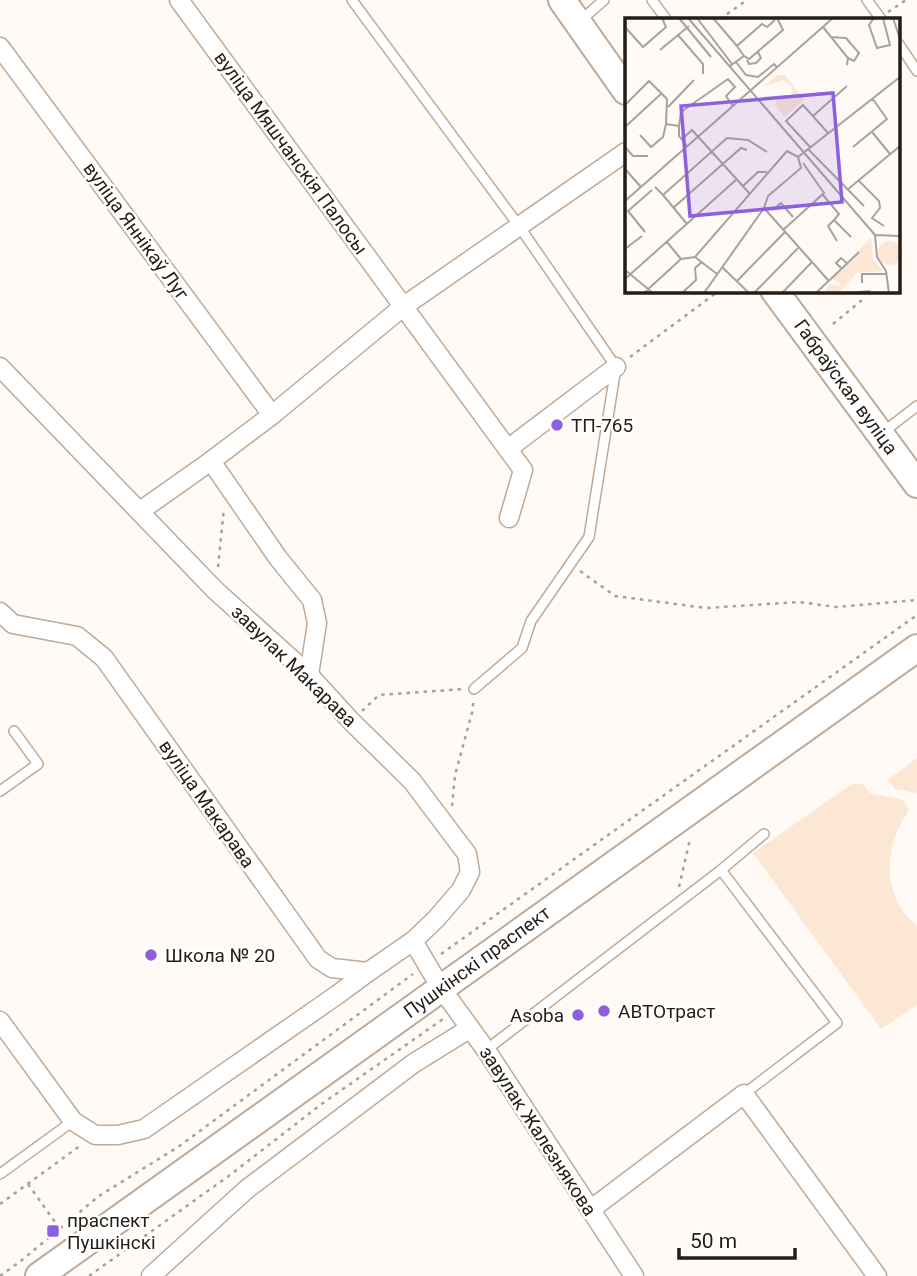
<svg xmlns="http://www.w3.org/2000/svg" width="917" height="1276" viewBox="0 0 917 1276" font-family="Roboto,sans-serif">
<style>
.green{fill:#fce6d4}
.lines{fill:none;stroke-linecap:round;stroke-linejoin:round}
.lane-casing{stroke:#c0a996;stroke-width:12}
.street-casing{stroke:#c0a996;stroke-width:21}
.primary-casing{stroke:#c0a996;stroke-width:30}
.path{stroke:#a7a19c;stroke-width:2.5;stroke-dasharray:3.5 5;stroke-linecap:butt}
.lane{stroke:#fff;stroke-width:9}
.street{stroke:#fff;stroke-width:18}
.primary{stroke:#fff;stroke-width:26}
.poi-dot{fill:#8d61dc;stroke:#fff;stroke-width:2.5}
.labels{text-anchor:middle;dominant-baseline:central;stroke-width:5;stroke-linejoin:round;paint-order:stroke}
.street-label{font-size:19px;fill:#251d16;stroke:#fff}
.poi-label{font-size:19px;fill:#251d16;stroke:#fff;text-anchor:start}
.inset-road{fill:none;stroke:#a8a29c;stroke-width:2}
.view{fill:#8d61dc;fill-opacity:0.15;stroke:#8d61dc;stroke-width:3.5}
.inset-edge{fill:none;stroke:#251d16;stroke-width:3.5}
</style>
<rect width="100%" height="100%" fill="#fffaf6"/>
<g class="green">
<path d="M917,758V793L895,789L888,780Z"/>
<path d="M852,784H863L870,793L903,800L909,810C884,847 880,895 917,926V1005L881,1029L753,853Z"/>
</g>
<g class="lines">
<g class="lane-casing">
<g id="lane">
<path d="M352,0L519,226L616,367L589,537L531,621L522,648L474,689"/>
<path d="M652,0L666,19"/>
<path d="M867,0L881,19"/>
<path d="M580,21L604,0"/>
<path d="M898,43L917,71"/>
<path d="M882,433L917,406"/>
<path d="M0,791L38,764L14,731"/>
<path d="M721,870L764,834"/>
<path d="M486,1050L721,870L837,1023L744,1094"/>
<path d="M0,1174L73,1121"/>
</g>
</g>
<g class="street-casing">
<g id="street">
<path d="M179,0L523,470L509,518"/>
<path d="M0,47L272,415"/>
<path d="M0,367L215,590L309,675L351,721L412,781L467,854L470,872L461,890L436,919L413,941L441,988L486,1050L634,1276"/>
<path d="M509,448L616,367"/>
<path d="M211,461L278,558L312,600L317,623L309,675"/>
<path d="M140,511L211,461L272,415L404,306L626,152"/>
<path d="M0,612L13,624L77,636L104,658L318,959L332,968L368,972L413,941"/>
<path d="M0,1021L73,1121L95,1135H118L144,1129L337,995L368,972"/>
<path d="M590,1210L744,1094L877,1276"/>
<path d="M151,1276L247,1189L414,1063L469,1029"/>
</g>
</g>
<g class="primary-casing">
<g id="primary">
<path d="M562,0L626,91"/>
<path d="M774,290L917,484"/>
<path d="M39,1276L917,648"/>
</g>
</g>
<g class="path">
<path d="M888,12L906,0"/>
<path d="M720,19L747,0"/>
<path d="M833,324L862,300"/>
<path d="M630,357L720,290"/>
<path d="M218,567L224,508"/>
<path d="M580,571L615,596L706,608L799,602L836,607L917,600"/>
<path d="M362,711L379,695L464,689"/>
<path d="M452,806L455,775L473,709V700"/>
<path d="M679,887L690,839"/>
<path d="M441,954L917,615"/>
<path d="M28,1184L60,1229"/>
<path d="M0,1204L81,1145"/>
<path d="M0,1276L22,1260L99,1196L178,1147L413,974"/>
<path d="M89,1276L230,1175L323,1103L443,1019"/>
</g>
<use href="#lane" class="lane"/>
<use href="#street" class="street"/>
<use href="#primary" class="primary"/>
</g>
<g class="poi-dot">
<circle cx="557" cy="425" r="7"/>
<circle cx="151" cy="955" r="7"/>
<circle cx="604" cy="1011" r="7"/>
<circle cx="578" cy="1015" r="7"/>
<rect x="46" y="1224" width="14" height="14" rx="3.5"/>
</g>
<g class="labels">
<g class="street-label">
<text transform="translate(291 153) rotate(54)">вуліца Мяшчанскія Палосы</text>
<text transform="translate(136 231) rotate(54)">вуліца Яннікаў Луг</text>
<text transform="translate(846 387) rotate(54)">Габраўская вуліца</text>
<text transform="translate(294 666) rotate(44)">завулак Макарава</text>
<text transform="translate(207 804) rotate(55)">вуліца Макарава</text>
<text transform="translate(477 962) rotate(-36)">Пушкінскі праспект</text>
<text transform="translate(538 1131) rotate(57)">завулак Жалезнякова</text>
</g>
<g class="poi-label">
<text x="571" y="425">ТП-765</text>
<text x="165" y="955">Школа № 20</text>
<text x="618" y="1011">АВТОтраст</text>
<text x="564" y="1015" text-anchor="end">Asoba</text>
<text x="67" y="1220">праспект<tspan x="67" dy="22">Пушкінскі</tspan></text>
</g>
</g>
<g transform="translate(625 18)">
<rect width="275" height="275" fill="#fffaf6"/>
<path d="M153,57H160L179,82L159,99L150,87L152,81L166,79L167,68L158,62L138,69ZM246,220L248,241L258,253L230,255L218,268L207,260ZM253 235a12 12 0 1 1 24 0a12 12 0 1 1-24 0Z" fill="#fce6d4"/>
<path d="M238,234L237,249L214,275H199L204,266L215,268L216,255L229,252Z" fill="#fce6d4"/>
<path class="inset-road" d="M54,0L86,39M63,0L250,217L252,239L261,253L264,275M72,0L107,46M88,0L112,28M249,0L244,7L252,30L265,27L258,0M268,0L275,21M0,9L18,29L41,9L37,0M198,9L223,40L222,47M53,17L78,46V56M205,19L221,20L234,35L229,43L223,40M35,32L64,8M119,38L112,28L137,6L142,9L150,2M122,42L124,46L131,45L136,40L133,34M111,44L121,57L133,59L149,46L152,49M105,48L119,38L124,41L158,12L152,0M0,87L24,63L42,81L41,106L54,108V118L62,128M43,89L69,62M188,98L222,68M54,108L56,94L103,61L110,69L101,78L108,88M0,109L37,75M247,114L265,136M15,117L26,129L38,119L41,106M56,122L67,112L125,176M0,129L8,138H23M185,129L161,103L178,87L203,115M228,129L262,101L247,80M183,131L239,188M0,151L16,169M233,162L254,183L255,190L247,200L259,208M118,168L133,154H142M30,169L38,177L102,120L123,122L142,134M222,172L275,128M38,177L62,206M198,177L214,196L209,202L226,219M0,183L208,0M152,188L156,185L168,199M48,190L116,130L122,132M139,190L203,262M209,202L203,208L212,223M158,212L199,175L178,145M20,214L3,193L27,172M250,217L275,218M42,224L56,241M0,231L17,218M70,239L162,133L173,139L275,59M70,239L92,256M97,249L124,275M217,251L211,245L216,240L223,246M0,252L28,275M0,261L112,161M112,263L160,214M237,265V256H261M19,275L56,241L70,239M57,275L71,262L70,250L77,244M79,275L139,190L143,178L176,150L173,139M129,275L173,230M157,275L187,244M191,275L234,234M223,275L245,273"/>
<path class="view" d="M208,75L217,184L65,198L56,88Z"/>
<rect width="275" height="275" class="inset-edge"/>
</g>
<path d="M679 1248v10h116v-10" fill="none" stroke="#251d16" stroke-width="3.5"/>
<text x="690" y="1248" font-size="21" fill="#251d16" stroke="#ffffff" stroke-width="5" paint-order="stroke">50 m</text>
</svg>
